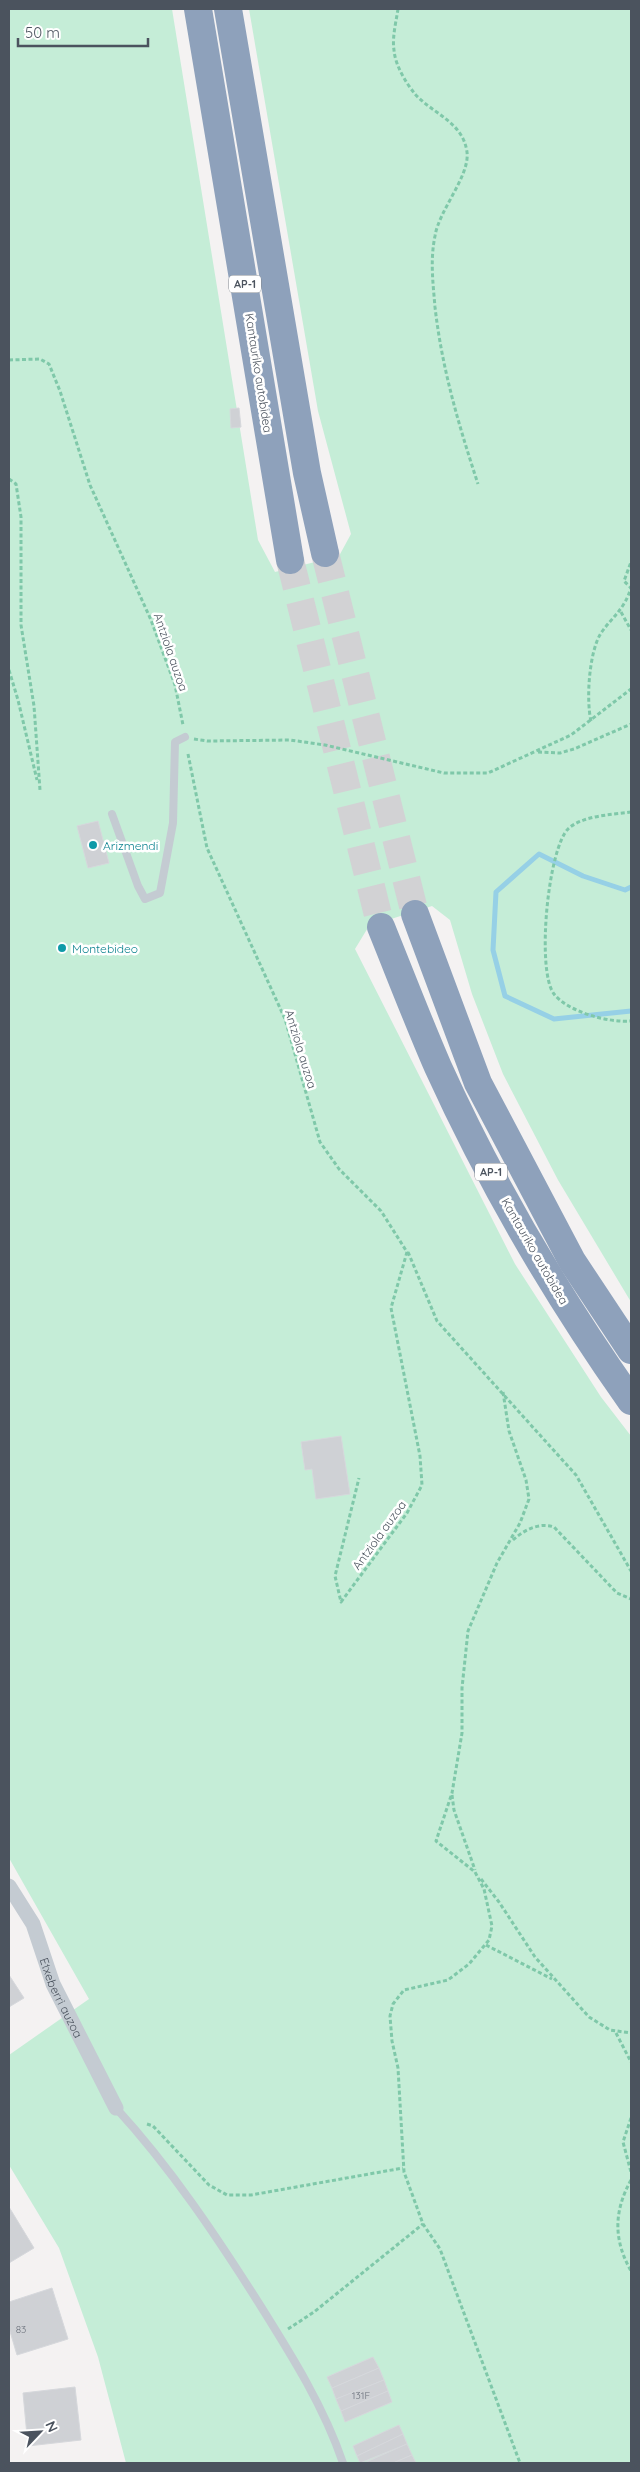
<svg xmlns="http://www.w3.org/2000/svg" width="640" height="2472" viewBox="0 0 640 2472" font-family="Quicksand,sans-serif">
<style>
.green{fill:#c5edd7}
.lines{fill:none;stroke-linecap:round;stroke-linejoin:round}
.stream{stroke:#96d0e6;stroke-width:5}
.building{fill:#cfd1d5;stroke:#d6d8dc}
.highway-tunnel{stroke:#d2d2d4;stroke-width:28;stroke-dasharray:28 14;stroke-linecap:butt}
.path{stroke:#7fc8a9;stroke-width:3;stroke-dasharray:4 2.5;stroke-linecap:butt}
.lane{stroke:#c4cbd2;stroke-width:8}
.street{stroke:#c4cbd2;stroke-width:15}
.highway{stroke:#8ea1bb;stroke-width:28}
.culture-dot{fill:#0f9aa8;stroke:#fff;stroke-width:2}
.labels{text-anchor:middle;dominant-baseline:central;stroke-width:5;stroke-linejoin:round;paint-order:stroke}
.number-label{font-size:10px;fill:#6c727c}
.shield{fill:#fff;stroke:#81878e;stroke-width:1}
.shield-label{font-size:11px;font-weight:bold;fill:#4b535e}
.street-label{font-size:12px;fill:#4b535e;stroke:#fff}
.culture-label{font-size:12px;fill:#0d838f;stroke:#fff;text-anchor:start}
</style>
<rect width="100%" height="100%" fill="#f4f2f2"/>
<path class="green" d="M9,9H172L258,540L275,572L339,556L351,534L318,411L249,9H631V1302L558,1180L503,1074L472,994L450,920L432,906L369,926L355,949L515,1264L601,1397L631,1436V2463H126L98,2357L59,2248L9,2165V2055L89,1999L9,1858Z"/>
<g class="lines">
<path class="stream" d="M631,887L625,890L583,876L539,854L496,892L493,950L505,996L554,1019L631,1011"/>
</g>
<g class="building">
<path d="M239,408L241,427L231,428L230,409Z"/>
<path d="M98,821L109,863L88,868L77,826Z"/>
<path d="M341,1436L350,1494L316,1499L312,1469L305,1470L301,1442Z"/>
<path d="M9,1975L24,1998L9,2007Z"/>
<path d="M9,2207L34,2248L9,2263Z"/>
<path d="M52,2288L68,2339L17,2355L9,2328V2302Z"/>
<path d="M373,2357L379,2368L332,2388L327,2377Z"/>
<path d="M379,2368L384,2380L336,2399L332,2388Z"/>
<path d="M384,2380L388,2391L341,2411L336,2399Z"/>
<path d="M75,2387L81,2440L28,2446L23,2393Z"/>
<path d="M388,2391L392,2402L345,2422L341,2411Z"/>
<path d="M399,2425L403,2434L357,2456L353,2446Z"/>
<path d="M403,2434L407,2444L360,2463L357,2456Z"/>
<path d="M407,2444L412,2455L393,2463H364Z"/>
<path d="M412,2455L416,2463H393Z"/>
</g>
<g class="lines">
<g class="highway-tunnel">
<path d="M325,553L415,914"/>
<path d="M290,560L381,927"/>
</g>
<g class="path">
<path d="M398,9C396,22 392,38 394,50C395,65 406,83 415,94C433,114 463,122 467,152C470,176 439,210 435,236C430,260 433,283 435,307C442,369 459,426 478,484"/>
<path d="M9,360L40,359L49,364L60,391L90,485L151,620L175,685L183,725"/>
<path d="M9,479L16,484L21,517V625L34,706L40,790"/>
<path d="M621,612L631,630"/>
<path d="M9,670L18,700L37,780"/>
<path d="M591,721C586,700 589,652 601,633C613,616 624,610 631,588L624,581L631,562"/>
<path d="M194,739L207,741L290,740L325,745L444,773H488L571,735L631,689"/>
<path d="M538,752L560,753L574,749L631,724"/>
<path d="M188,754L207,848L285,1019L320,1142L339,1169L381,1211L407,1252L391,1308L420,1456L422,1485L407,1513L341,1602L335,1576L359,1478"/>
<path d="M631,812C611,815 585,815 569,828C548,846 536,971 554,994C568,1012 609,1023 631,1021"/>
<path d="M408,1252L437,1321L576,1475L631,1571"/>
<path d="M503,1392L509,1431L526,1480L529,1499L520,1523L497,1563L468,1631L462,1688V1733L452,1793L436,1841L475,1872L484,1889L492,1926L489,1940L469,1964L448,1980L404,1990L393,2004L390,2016L392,2041L398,2068L404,2172L423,2224L440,2249L520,2463"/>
<path d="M513,1540C524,1530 539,1522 554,1527L617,1593L631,1599"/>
<path d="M452,1795L454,1810L475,1870"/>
<path d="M481,1879L499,1902L535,1957L589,2017L610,2030L631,2033"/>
<path d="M486,1945L552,1979"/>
<path d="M616,2033L631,2062"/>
<path d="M631,2118L623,2142L631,2172"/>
<path d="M147,2124L153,2126L209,2185L227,2195H251L403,2168"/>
<path d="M631,2180C614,2211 613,2239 631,2271"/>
<path d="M288,2329L314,2312L423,2224"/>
</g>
<g class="lane">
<path d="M112,814L138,886L145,899L160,893L173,823L175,742L185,737"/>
<path d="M116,2108C171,2168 217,2237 260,2305C292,2356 324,2407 343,2463"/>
</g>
<path class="street" id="s1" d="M9,1886L33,1924L53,1984L116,2108"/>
<g class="highway">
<path d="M198,9L290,560"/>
<path d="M228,9L307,473L325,553"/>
<path d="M415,914L478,1083L572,1261L631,1350"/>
<path d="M381,927C400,974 418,1021 438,1067C491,1184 557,1296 631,1401"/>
</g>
</g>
<g class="culture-dot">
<circle cx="93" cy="845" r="5"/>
<circle cx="62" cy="948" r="5"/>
</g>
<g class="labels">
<g class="number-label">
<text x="21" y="2329">83</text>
<text x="361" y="2395">131F</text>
</g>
<g class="shield">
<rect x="229" y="275.5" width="32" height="17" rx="4"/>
<rect x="475" y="1163.5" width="32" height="17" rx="4"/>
</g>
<g class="shield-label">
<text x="245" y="284">AP-1</text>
<text x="491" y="1172">AP-1</text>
</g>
<g class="street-label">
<text transform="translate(259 373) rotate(81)">Kantauriko autobidea</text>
<text transform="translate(171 652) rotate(71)">Antziola auzoa</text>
<text transform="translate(301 1049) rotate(73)">Antziola auzoa</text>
<text transform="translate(535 1251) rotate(60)">Kantauriko autobidea</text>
<text transform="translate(379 1535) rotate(-54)">Antziola auzoa</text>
<text stroke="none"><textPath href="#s1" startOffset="124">Etxeberri auzoa</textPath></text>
</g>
<g class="culture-label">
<text x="103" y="845">Arizmendi</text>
<text x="72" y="948">Montebideo</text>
</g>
</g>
<rect width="640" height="2472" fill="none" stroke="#4b535e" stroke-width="20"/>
<g transform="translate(40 2432) rotate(65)" stroke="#ffffff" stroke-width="4" paint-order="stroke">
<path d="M0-4L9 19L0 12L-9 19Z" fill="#4b535e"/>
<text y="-8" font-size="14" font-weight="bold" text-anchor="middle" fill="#4b535e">N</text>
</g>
<path d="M18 38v8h130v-8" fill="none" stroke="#4b535e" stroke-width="2.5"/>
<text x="25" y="38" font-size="15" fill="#4b535e" stroke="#ffffff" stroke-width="4" paint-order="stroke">50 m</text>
</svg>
